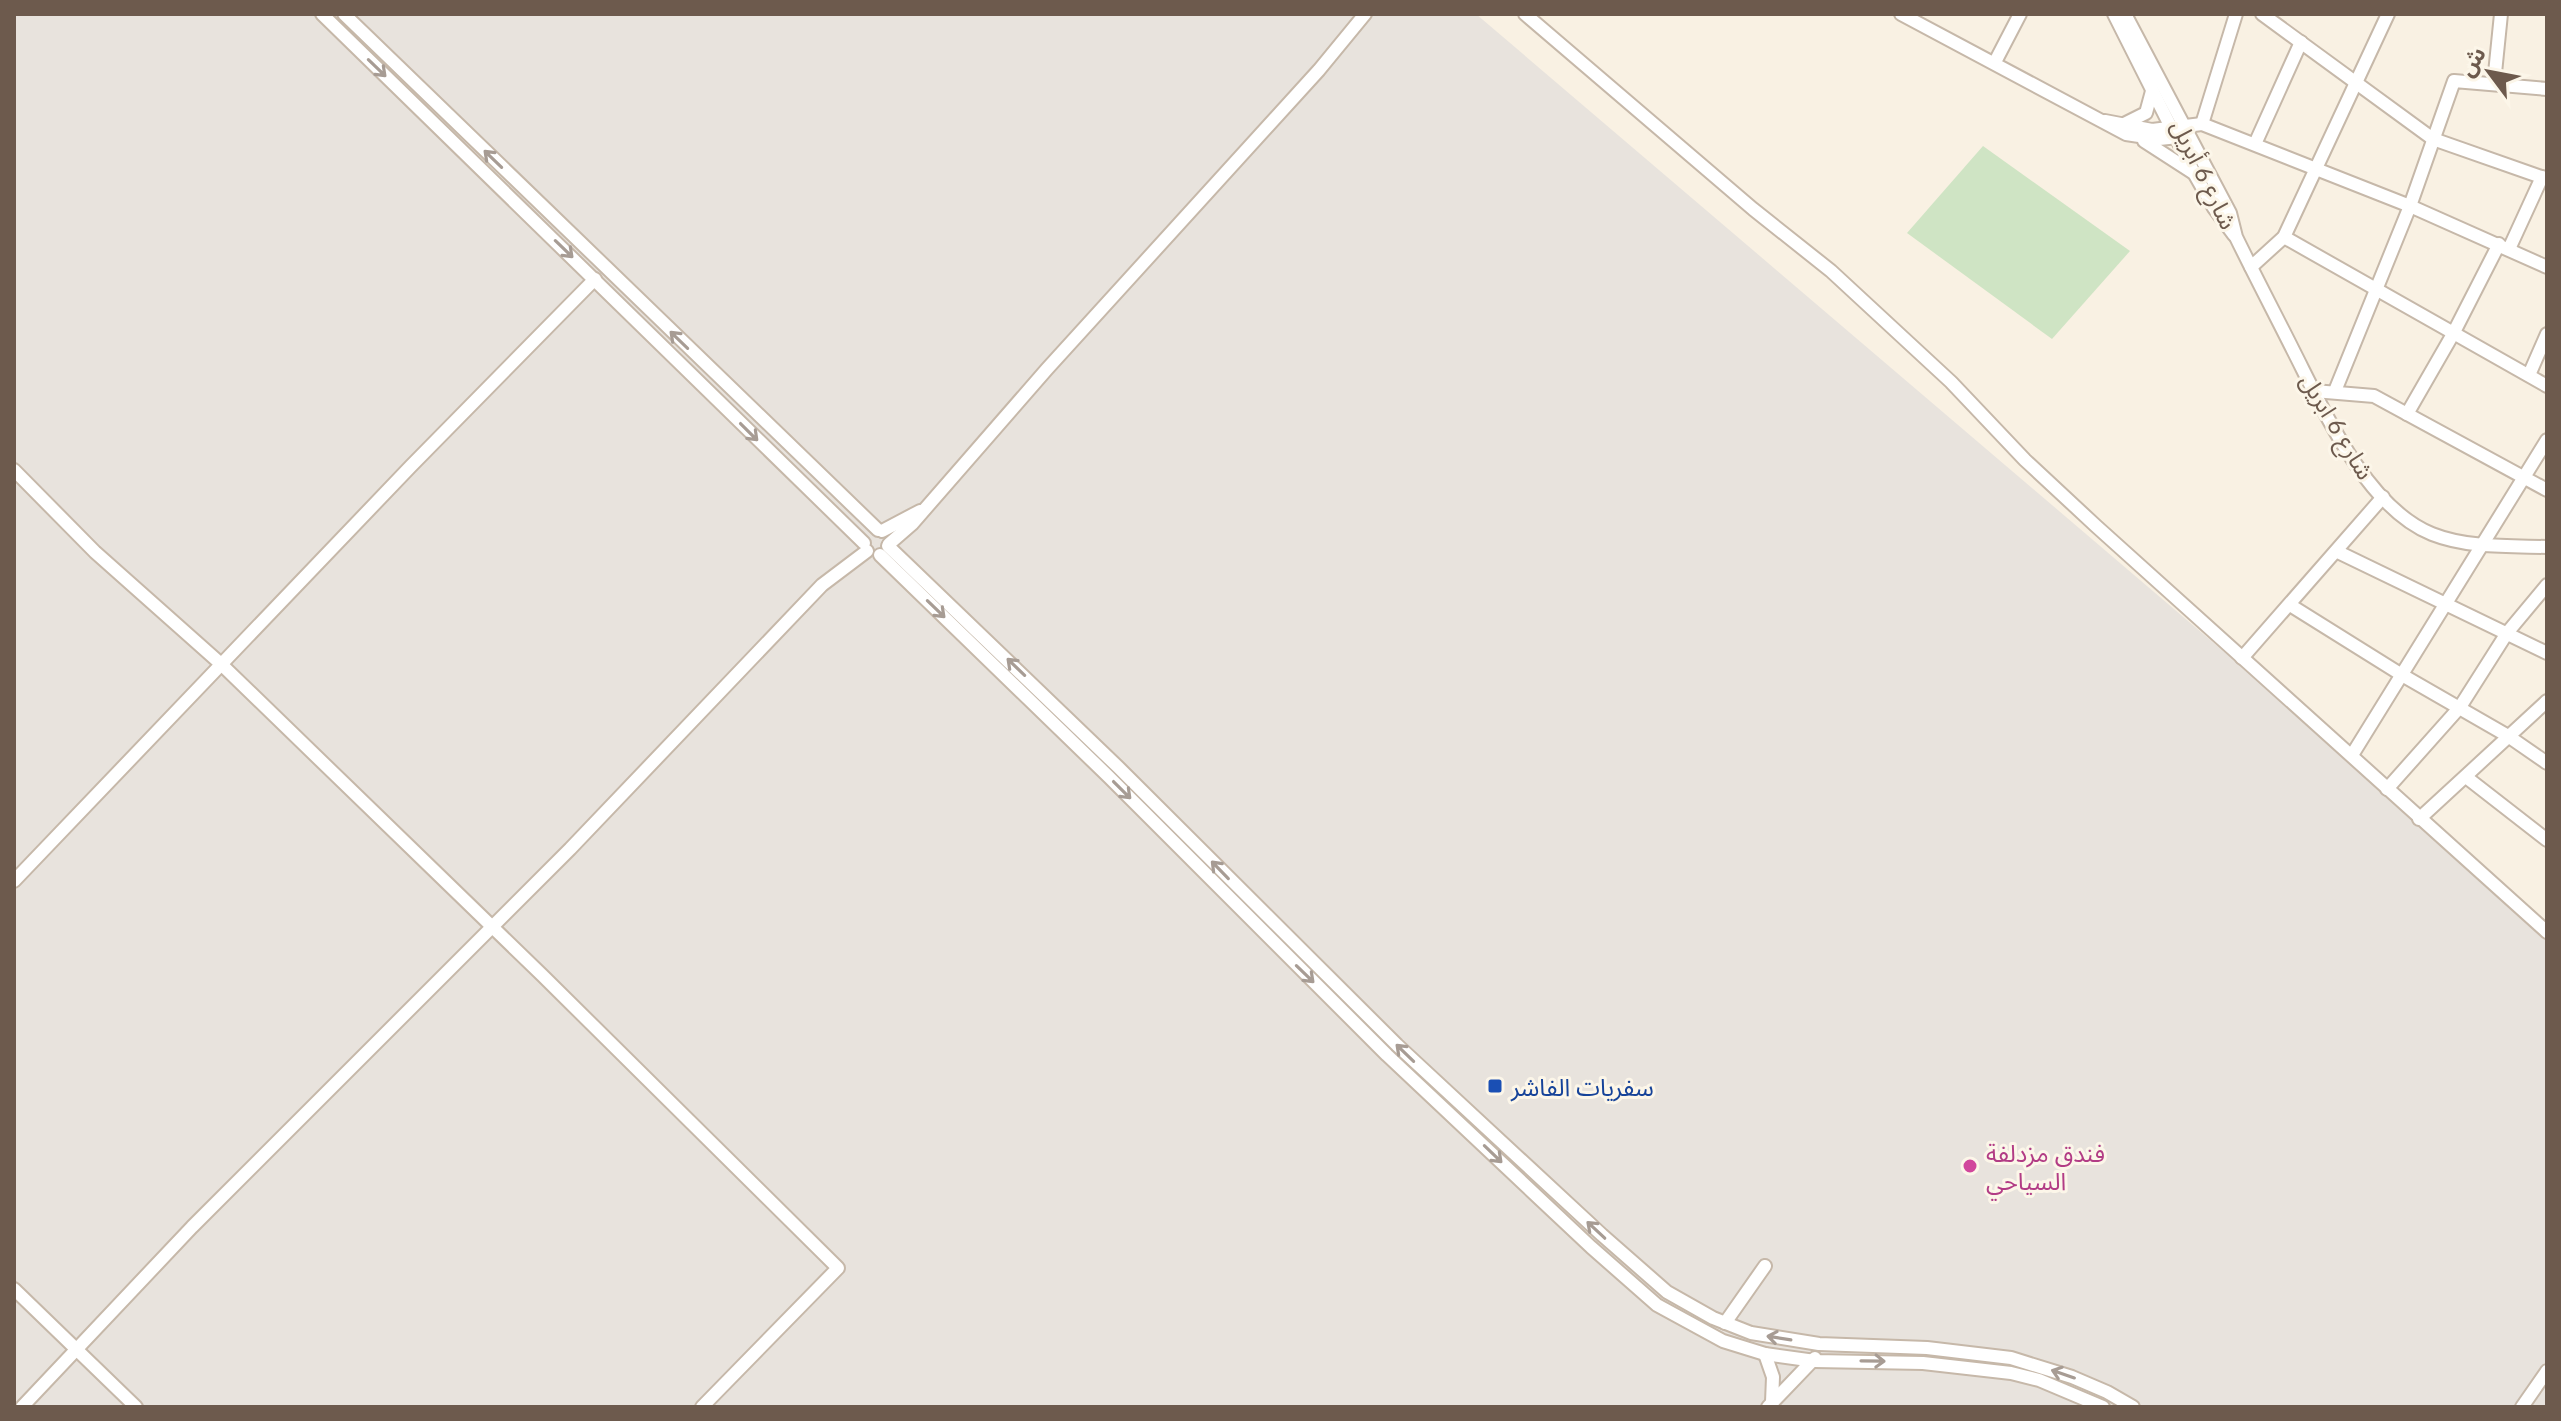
<svg xmlns="http://www.w3.org/2000/svg" width="2561" height="1421" viewBox="0 0 2561 1421" font-family="Lato,'Noto Sans Arabic',sans-serif">
<style>
.industrial{fill:#e8e3dd}
.green{fill:#cfe4c4}
.lines{fill:none;stroke-linecap:round;stroke-linejoin:round}
.minor-casing{stroke:#c6b8a9;stroke-width:16}
.minor{stroke:#fff;stroke-width:12}
.oneway{stroke:#a79c94}
.transit-dot{fill:#1a4fb4;stroke:#fcf6e9;stroke-width:3}
.hotel-dot{fill:#d1479c;stroke:#fcf6e9;stroke-width:3}
.labels{text-anchor:middle;dominant-baseline:central;stroke-width:6;stroke-linejoin:round;paint-order:stroke}
.street-label{font-size:24px;fill:#6d5a4d;stroke:#fcf6e9}
.transit-label{font-size:24px;fill:#164399;stroke:#fcf6e9;text-anchor:start}
.hotel-label{font-size:24px;fill:#b23c85;stroke:#fcf6e9;text-anchor:start}
</style>
<rect width="100%" height="100%" fill="#f9f1e3"/>
<path class="industrial" d="M14,14H1476L2547,927V1407H14Z"/>
<path class="green" d="M1983,146L2130,251L2052,339L1907,233Z"/>
<g class="lines">
<g class="minor-casing">
<g id="minor">
<path d="M322,14L864,543"/>
<path d="M344,14L878,530"/>
<path d="M1525,14L1753,209L1831,271L1951,382L2025,460L2096,526L2547,932"/>
<path d="M1901,14L2126,134L2159,139L2188,136"/>
<path d="M2114,14L2194,173L2214,208L2234,235"/>
<path d="M2125,14L2230,213L2236,237C2255,276 2275,314 2294,352C2324,411 2367,508 2432,534C2467,548 2510,546 2547,547"/>
<path d="M2262,14L2433,139L2547,179"/>
<path d="M1995,62L2020,14"/>
<path d="M2494,83L2501,14"/>
<path d="M2105,121L2152,130L2202,124L2410,206L2547,267"/>
<path d="M2124,124L2146,113L2152,91"/>
<path d="M2202,124L2236,14"/>
<path d="M2144,141L2192,172"/>
<path d="M2255,144L2301,42"/>
<path d="M2284,237L2547,386"/>
<path d="M2509,249L2542,177"/>
<path d="M2251,267L2284,237L2388,14"/>
<path d="M2529,375L2547,334"/>
<path d="M2314,391L2374,396L2547,490"/>
<path d="M2335,391L2410,206L2454,81L2547,89"/>
<path d="M2407,414L2453,334L2499,244"/>
<path d="M14,470L95,552L221,664L542,975L838,1268L702,1407"/>
<path d="M882,531L920,511"/>
<path d="M889,544L912,524L1047,369L1319,70L1365,14"/>
<path d="M888,546L1118,767L1397,1045L1602,1235L1667,1292L1713,1318L1751,1333L1819,1344L1927,1348L2011,1358L2072,1377L2107,1392L2133,1407"/>
<path d="M2338,552L2547,653"/>
<path d="M880,555L1109,777L1387,1055L1591,1247L1657,1305L1723,1341L1765,1354L1815,1361L1923,1363L2011,1373L2039,1380L2103,1407"/>
<path d="M2290,605L2402,675L2508,736L2547,763"/>
<path d="M2242,658L2383,497"/>
<path d="M2352,755L2547,440"/>
<path d="M2466,777L2547,840"/>
<path d="M2387,789L2460,707L2507,633L2547,585"/>
<path d="M2419,819L2547,701"/>
<path d="M14,881L411,466L595,279"/>
<path d="M14,1289L136,1407"/>
<path d="M1725,1323L1765,1266"/>
<path d="M1765,1354L1773,1377L1772,1402"/>
<path d="M22,1407L192,1227L570,849L822,585L867,551"/>
<path d="M1768,1407L1815,1358"/>
<path d="M2522,1407L2547,1371"/>
</g>
</g>
<use href="#minor" class="minor"/>
</g>
<defs><path id="oneway-shaft" d="M-6 0H5M1.5-3L5.5 0L1.5 3" fill="none" stroke-width="1.6" stroke-linecap="round" stroke-linejoin="round" transform="scale(2)"/></defs>
<g class="oneway">
<use href="#oneway-shaft" transform="translate(377 68) rotate(44)"/>
<use href="#oneway-shaft" transform="translate(493 159) rotate(-136)"/>
<use href="#oneway-shaft" transform="translate(564 249) rotate(44)"/>
<use href="#oneway-shaft" transform="translate(679 340) rotate(-136)"/>
<use href="#oneway-shaft" transform="translate(749 432) rotate(45)"/>
<use href="#oneway-shaft" transform="translate(936 609) rotate(44)"/>
<use href="#oneway-shaft" transform="translate(1016 667) rotate(-136)"/>
<use href="#oneway-shaft" transform="translate(1122 790) rotate(45)"/>
<use href="#oneway-shaft" transform="translate(1220 870) rotate(-134)"/>
<use href="#oneway-shaft" transform="translate(1305 974) rotate(44)"/>
<use href="#oneway-shaft" transform="translate(1405 1053) rotate(-136)"/>
<use href="#oneway-shaft" transform="translate(1493 1154) rotate(44)"/>
<use href="#oneway-shaft" transform="translate(1596 1230) rotate(-137)"/>
<use href="#oneway-shaft" transform="translate(1779 1338) rotate(-171)"/>
<use href="#oneway-shaft" transform="translate(1873 1361) rotate(1)"/>
<use href="#oneway-shaft" transform="translate(2063 1374) rotate(-161)"/>
</g>
<rect class="transit-dot" x="1487" y="1078" width="16" height="16" rx="4"/>
<circle class="hotel-dot" cx="1970" cy="1166" r="8"/>
<g class="labels">
<g class="street-label">
<text transform="translate(2205 174) rotate(64)">شارع 6 أبريل</text>
<text transform="translate(2338 426) rotate(59)">شارع 6 ابريل</text>
</g>
<g class="transit-label">
<text x="1511" y="1086">سفريات الفاشر</text>
</g>
<g class="hotel-label">
<text x="1986" y="1152">فندق مزدلفة<tspan x="1986" dy="28">السياحي</tspan></text>
</g>
</g>
<rect width="2561" height="1421" fill="none" stroke="#6d5a4d" stroke-width="32"/>
<g transform="translate(2489 72) rotate(302)" stroke="#fcf6e9" stroke-width="6" paint-order="stroke">
<path d="M0-6L14 30L0 20L-14 30Z" fill="#6d5a4d"/>
<text y="-12" font-size="22" font-weight="bold" text-anchor="middle" fill="#6d5a4d">ش</text>
</g>
</svg>
